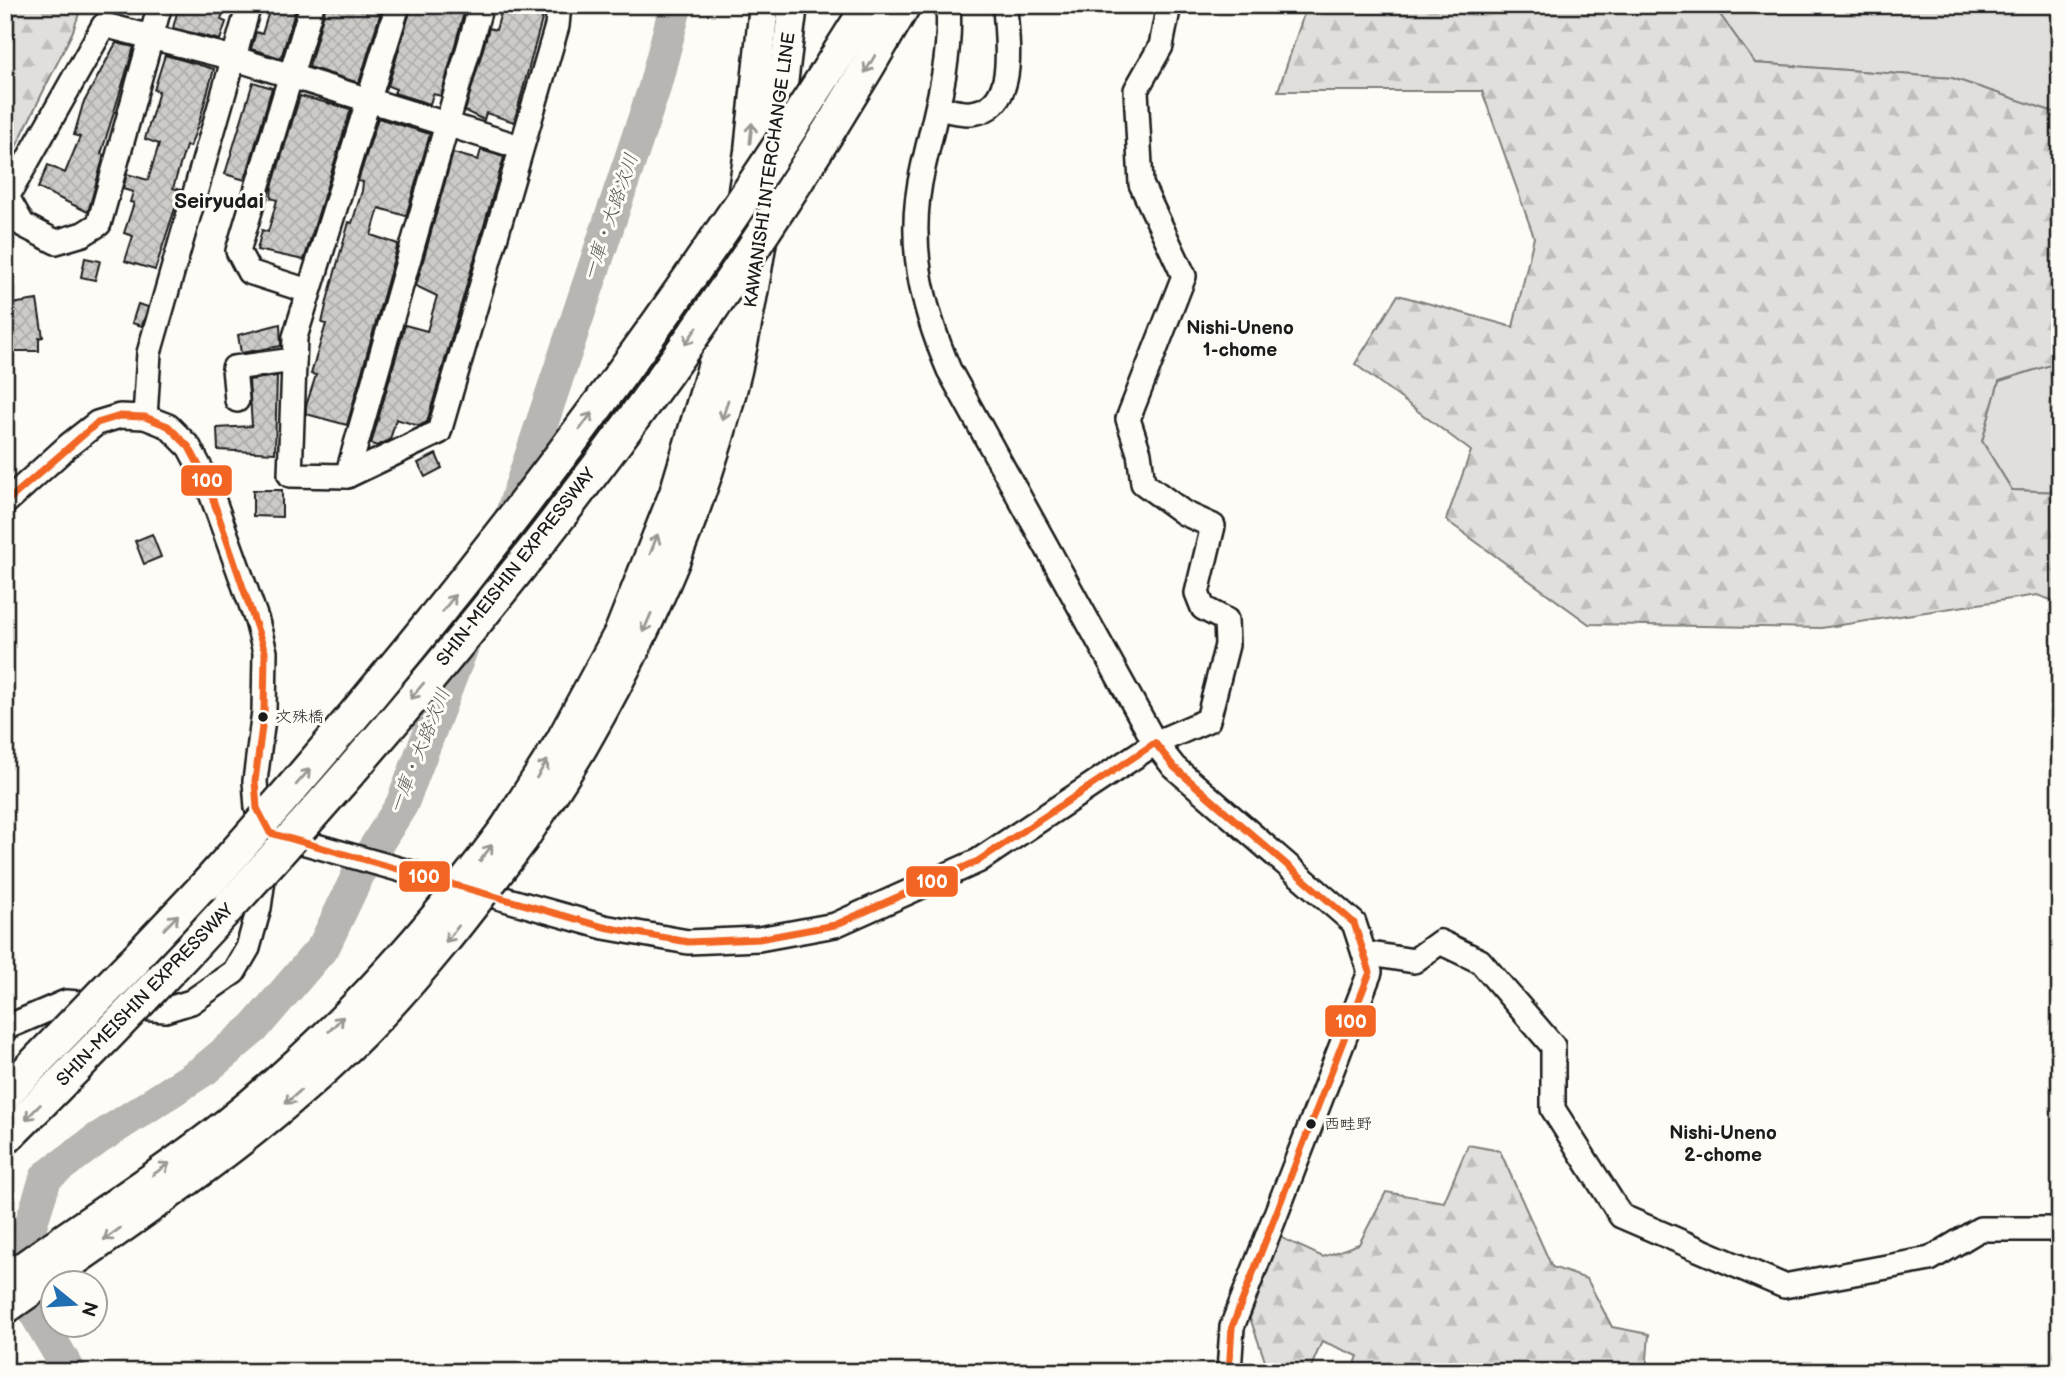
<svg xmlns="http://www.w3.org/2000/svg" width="2065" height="1377" viewBox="0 0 2065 1377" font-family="'Balsamiq Sans','Klee One',sans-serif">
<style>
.grass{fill:#e0dfdb;stroke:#7e7e7c;stroke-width:2}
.forest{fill:url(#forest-firs);stroke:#7e7e7c;stroke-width:2}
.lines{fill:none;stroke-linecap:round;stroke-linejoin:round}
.river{stroke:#b7b6b2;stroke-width:33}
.building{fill:url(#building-cross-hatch);stroke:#1c1c1c;stroke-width:2}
.minor-casing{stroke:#1c1c1c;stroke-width:28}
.major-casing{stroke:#1c1c1c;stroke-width:33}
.highway-casing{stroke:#1c1c1c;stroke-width:37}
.minor{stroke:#fdfcf7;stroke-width:23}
.major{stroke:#fdfcf7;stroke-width:28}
.highway{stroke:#fdfcf7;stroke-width:32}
.major-bridge-casing{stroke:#1c1c1c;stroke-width:33;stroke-linecap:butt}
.highway-bridge-casing{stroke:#1c1c1c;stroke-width:37;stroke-linecap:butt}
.major-bridge{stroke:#fdfcf7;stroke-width:28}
.highway-bridge{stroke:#fdfcf7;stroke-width:32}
.bus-1-casing{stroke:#fdfcf7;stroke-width:12}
.bus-1{stroke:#f26522;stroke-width:7}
.oneway{stroke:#989794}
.bus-dot{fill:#1c1c1c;stroke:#fdfcf7;stroke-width:2.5}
.labels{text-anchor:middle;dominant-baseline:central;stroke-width:6;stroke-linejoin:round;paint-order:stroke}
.bus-label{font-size:16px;fill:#1c1c1c;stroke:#fdfcf7;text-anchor:start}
.street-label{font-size:18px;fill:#1c1c1c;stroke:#fdfcf7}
.water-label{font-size:19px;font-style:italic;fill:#5a5a58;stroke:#fdfcf7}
.neighbourhood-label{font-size:19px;font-weight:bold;fill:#1c1c1c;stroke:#fdfcf7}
.quarter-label{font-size:21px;font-weight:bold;fill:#1c1c1c;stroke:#fdfcf7}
.line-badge{stroke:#fdfcf7;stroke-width:2.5}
.badge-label{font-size:19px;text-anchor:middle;font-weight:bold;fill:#fff}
</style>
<defs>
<pattern id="forest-firs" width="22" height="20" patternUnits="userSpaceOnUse" patternTransform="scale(1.75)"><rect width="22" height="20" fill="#e0dfdb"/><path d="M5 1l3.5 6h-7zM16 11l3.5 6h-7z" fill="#c0bfbb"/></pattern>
<pattern id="building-cross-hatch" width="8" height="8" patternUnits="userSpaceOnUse" patternTransform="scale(1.75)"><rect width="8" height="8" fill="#cccbc8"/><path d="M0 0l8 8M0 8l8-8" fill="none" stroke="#afaeab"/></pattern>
</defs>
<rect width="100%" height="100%" fill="#fdfcf7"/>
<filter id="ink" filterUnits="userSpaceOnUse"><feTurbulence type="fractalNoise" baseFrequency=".0143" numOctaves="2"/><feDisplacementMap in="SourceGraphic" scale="14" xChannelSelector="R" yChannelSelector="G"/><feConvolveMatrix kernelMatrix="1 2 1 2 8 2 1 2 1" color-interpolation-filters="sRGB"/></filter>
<g filter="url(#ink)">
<g class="grass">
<path d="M1713,5H2060V114L1952,78L1755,63Z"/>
<path d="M2060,362V492L2012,490L1982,441L1999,381Z"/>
</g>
<g class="forest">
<path d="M5,5H82L73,31L5,169Z"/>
<path d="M1307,5H1713L1755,63L1952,78L2060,114V180L2054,184L2060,204V362L1999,381L1982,441L2012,490L2060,492V603L2037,595L1821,628L1589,624L1446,520L1471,451L1355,364L1398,295L1513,327L1534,237L1482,91H1278Z"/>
<path d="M1468,1145L1500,1151L1552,1267L1587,1279L1612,1327L1649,1334L1646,1372H1352L1358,1356L1322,1341L1309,1372H1269L1250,1318L1280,1237L1323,1257L1359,1244L1386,1192L1444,1202Z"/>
</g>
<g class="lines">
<path class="river" d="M70,1372L37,1316L30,1227L46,1177L96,1140L204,1070L254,1028L324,946L359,873L402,804L498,554L654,89L676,5"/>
</g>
<g class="building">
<path d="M185,5H225L221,20L226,22L220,40L173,28L178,9L183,11Z"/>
<path d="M271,5H297L281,58L251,49L256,32L262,34Z"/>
<path d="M326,5H383L359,83L309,67Z"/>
<path d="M412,5H466L441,96L433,94L430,104L394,93L396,89L388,86Z"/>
<path d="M503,5H520L544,12L514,122L486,113L484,120L465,111L489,28L496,30Z"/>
<path d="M116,43L134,47L101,154L104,155L88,212L38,188L48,165L65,173L80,137L74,135L83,104Z"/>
<path d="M165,55L214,69L200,119L190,147L186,146L173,188L181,190L155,270L125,261L133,236L124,233L134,203L130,202L133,192L123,189L127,174L148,180L159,144L145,139L159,91L154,90Z"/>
<path d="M253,82L272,88L245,180L225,174Z"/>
<path d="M300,96L351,109L304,260L257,250L262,230L268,232L277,200L271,198L272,187Z"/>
<path d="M378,118L430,134L406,216L379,208L371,235L398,244L347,425L306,414V406L316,375L311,374L326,324L322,323L328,297L349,222L352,223L362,191L363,182L358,181Z"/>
<path d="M481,150L504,157L427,422L419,426L396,419L390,440L377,446L371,444L405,325L427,331L437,296L416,286L453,153L478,160Z"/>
<path d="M85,258L100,261L95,280L81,277Z"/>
<path d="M37,300L43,337L39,338V351H5V305Z"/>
<path d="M138,304L148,307L142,326L132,323Z"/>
<path d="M280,324L281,346L241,353L238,335Z"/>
<path d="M277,376L275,453L218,450L217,428L252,426L249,380Z"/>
<path d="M436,454L442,468L425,477L418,463Z"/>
<path d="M253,490H282V517L253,516Z"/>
<path d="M152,534L161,557L144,564L135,541Z"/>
</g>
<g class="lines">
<g class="minor-casing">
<g id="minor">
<path d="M160,5L99,224L83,234L56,242L23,225L7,197L104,25L233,58L520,147"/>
<path d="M398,5L295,337L290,475L347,476L439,432L557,26L559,5"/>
<path d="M948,5C952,61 935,114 923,168C906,240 921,304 949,370L1155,743L1174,767L1354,923L1370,972L1232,1327L1229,1372"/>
<path d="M938,108C948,110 961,114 971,113C1020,109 1006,38 1005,5"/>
<path d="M308,291L249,272L238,251L312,5"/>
<path d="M237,400L234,368L294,360"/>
<path d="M145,417L149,353L249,5"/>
<path d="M347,476L481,5"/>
<path d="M5,503L69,445L97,423L120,416L145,417L168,426L189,447L206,479L257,621L265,652L264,711L255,781L257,808L270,833L604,927L688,942L759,939L835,925L978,861L1155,743L1208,720L1227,645L1226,620L1203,608L1197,593L1213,526L1184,513L1143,483L1139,453L1128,419L1184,276L1141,184L1136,90L1161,46L1169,5"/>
<path d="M1364,953L1414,961L1440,942L1480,961L1553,1046V1109L1621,1216L1784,1286L1930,1259L1980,1229H2060"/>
<path d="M5,1028L66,1002L165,1010L191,1002L234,972L248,948L259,908L265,865"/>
</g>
</g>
<g class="major-casing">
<g id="major">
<path d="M505,827L560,741L619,632L674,493L712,367L733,257L749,151L764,5"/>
<path d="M523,841C543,810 564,779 583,747C650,631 706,502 737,371C765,251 777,128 793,5"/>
</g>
</g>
<g class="highway-casing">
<path id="highway" d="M134,961L208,883"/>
</g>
<use href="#minor" class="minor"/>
<use href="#major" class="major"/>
<use href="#highway" class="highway"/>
<g class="major-bridge-casing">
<g id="major-bridge">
<path d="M5,1279C78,1226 156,1178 226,1123C333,1038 424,936 505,827"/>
<path d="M5,1310C123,1227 249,1146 352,1045C416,983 470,912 523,841"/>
</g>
</g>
<g class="highway-bridge-casing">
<g id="highway-bridge">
<path d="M208,883C454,610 676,317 869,5"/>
<path d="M5,1094L134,961"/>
<path d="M5,1139C344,803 666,420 904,5"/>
</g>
</g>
<use href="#major-bridge" class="major-bridge"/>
<use href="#highway-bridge" class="highway-bridge"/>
<g class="bus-1-casing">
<g id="bus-1">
<path d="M5,503L97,423L120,416L145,417L168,426L189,447L206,479L265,652L264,711L255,781L257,808L270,833L604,927L688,942L759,939L835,925L978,861L1155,743"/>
<path d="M1155,743L1174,767L1354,923L1370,972L1232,1327L1229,1372"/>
</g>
</g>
<use href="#bus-1" class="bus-1"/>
</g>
<defs><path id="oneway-shaft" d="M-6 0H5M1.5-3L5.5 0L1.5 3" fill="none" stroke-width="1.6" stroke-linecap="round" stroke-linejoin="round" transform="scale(1.75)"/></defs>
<g class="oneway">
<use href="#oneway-shaft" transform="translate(870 64) rotate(120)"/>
<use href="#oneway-shaft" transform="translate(751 133) rotate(-84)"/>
<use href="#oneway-shaft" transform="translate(691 336) rotate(125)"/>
<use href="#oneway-shaft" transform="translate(725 410) rotate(107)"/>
<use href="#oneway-shaft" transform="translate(586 421) rotate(-54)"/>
<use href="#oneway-shaft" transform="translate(654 544) rotate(-69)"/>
<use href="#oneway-shaft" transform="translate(449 603) rotate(-52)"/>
<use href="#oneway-shaft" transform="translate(647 623) rotate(113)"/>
<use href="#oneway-shaft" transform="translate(417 691) rotate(130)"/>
<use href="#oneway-shaft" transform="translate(542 769) rotate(-58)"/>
<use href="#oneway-shaft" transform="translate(303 777) rotate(-49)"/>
<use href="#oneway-shaft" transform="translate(486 853) rotate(-53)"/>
<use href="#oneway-shaft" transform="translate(171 922) rotate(-46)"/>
<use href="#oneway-shaft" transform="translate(452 934) rotate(129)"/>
<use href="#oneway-shaft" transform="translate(336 1024) rotate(-46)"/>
<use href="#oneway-shaft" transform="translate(293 1097) rotate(139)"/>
<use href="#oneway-shaft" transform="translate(33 1112) rotate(135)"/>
<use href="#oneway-shaft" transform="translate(161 1169) rotate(-35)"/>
<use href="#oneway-shaft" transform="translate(112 1234) rotate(144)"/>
</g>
</g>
<g class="bus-dot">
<circle cx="263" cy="717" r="6"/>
<circle cx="1311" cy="1124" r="6"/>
</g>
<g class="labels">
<g class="bus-label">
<text x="276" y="717">文殊橋</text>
<text x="1324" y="1124">西畦野</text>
</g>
<g class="street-label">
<text transform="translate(770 170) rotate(-82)">KAWANISHI INTERCHANGE LINE</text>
<text transform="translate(516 567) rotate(-52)">SHIN-MEISHIN EXPRESSWAY</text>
<text transform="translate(145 995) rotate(-46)">SHIN-MEISHIN EXPRESSWAY</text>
</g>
<g class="water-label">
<text transform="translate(611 217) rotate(-71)">一庫・大路次川</text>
<text transform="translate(420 751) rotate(-68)">一庫・大路次川</text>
</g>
<g class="neighbourhood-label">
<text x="1240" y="328">Nishi-Uneno<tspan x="1240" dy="22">1-chome</tspan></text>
<text x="1723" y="1133">Nishi-Uneno<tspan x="1723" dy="22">2-chome</tspan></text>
</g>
<g class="quarter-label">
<text x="219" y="201">Seiryudai</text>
</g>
</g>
<g class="line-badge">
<rect x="180" y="464" width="53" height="33" rx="7" fill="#f26522"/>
<rect x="398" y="860" width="53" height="33" rx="7" fill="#f26522"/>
<rect x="905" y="865" width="54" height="33" rx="7" fill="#f26522"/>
<rect x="1324" y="1004" width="53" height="34" rx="7" fill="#f26522"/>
</g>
<g class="badge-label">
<text x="207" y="487">100</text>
<text x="424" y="883">100</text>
<text x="932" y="888">100</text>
<text x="1351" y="1028">100</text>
</g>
<rect width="2065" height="1377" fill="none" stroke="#fdfcf7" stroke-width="28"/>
<rect x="14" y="14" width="2037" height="1349" fill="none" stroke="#1c1c1c" stroke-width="2.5" filter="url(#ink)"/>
<g transform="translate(74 1304) rotate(108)"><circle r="33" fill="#fdfcf7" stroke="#a3a29f" stroke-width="2"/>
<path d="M0-5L12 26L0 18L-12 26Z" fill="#1f6fb2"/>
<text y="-10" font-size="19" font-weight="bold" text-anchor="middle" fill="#1c1c1c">N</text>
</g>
</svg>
